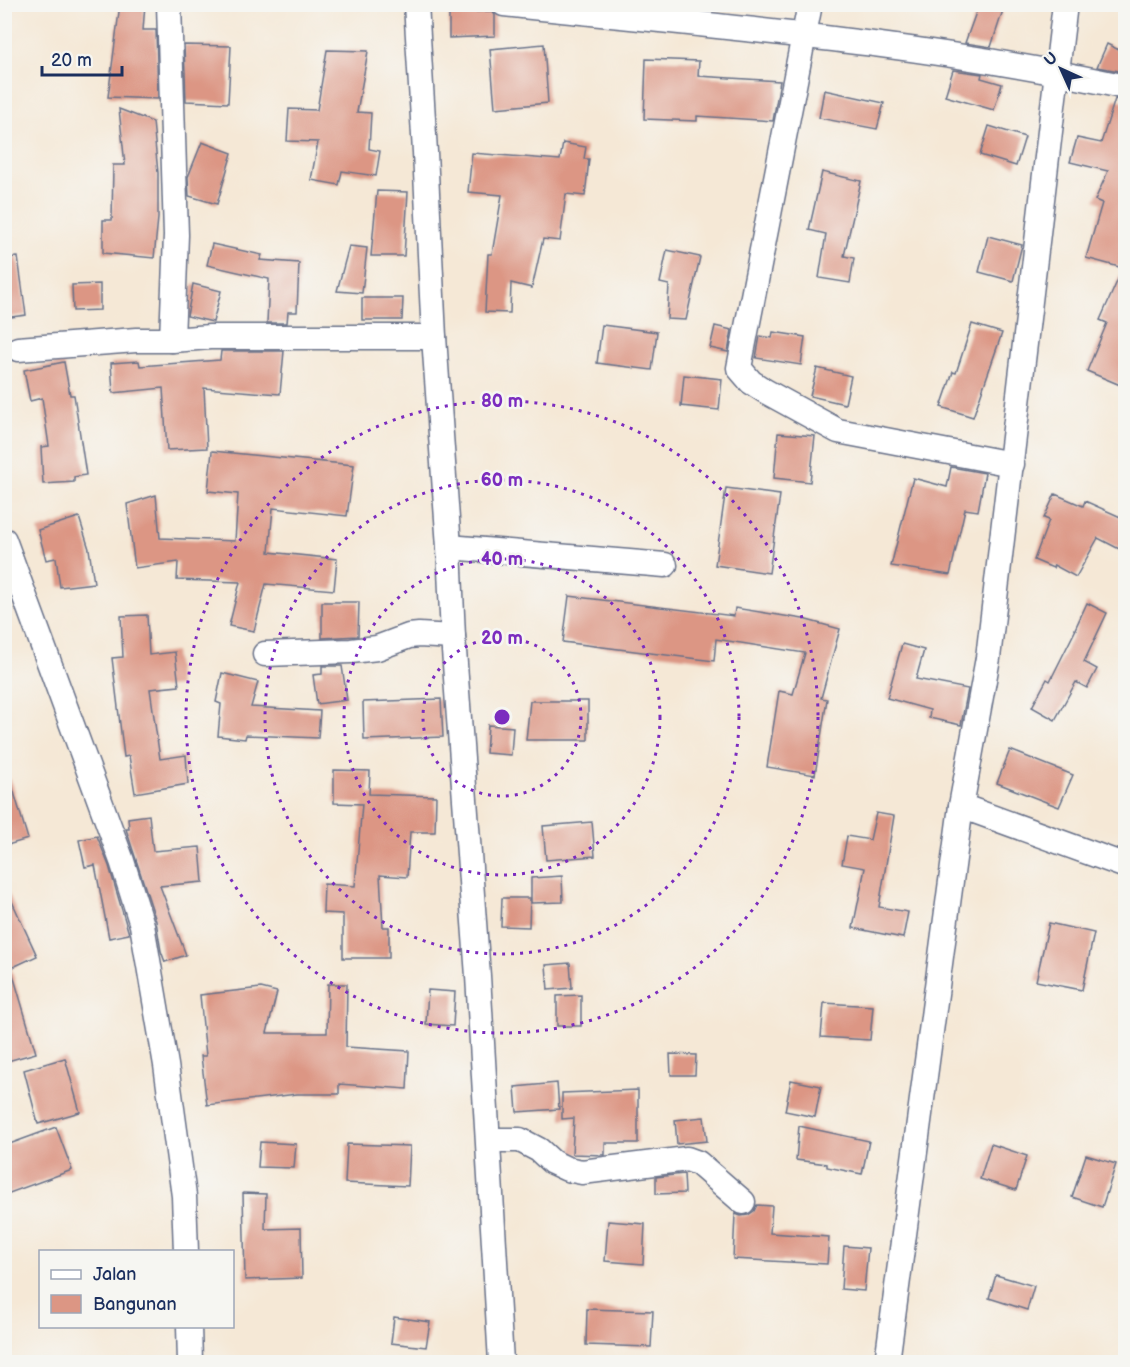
<svg xmlns="http://www.w3.org/2000/svg" width="1130" height="1367" viewBox="0 0 1130 1367" font-family="'Balsamiq Sans',sans-serif">
<style>
.building{fill:#dc9684}
.lines{fill:none;stroke-linecap:round;stroke-linejoin:round}
.street-casing{stroke:#677088;stroke-width:27}
.street{stroke:#fff;stroke-width:24}
.ring{fill:none;stroke:#7b2cbf;stroke-width:3;stroke-dasharray:3 6}
.centre{fill:#7b2cbf;stroke:#f6f6f2;stroke-width:3}
.ring-label{font-size:18px;text-anchor:middle;font-weight:bold;fill:#7b2cbf;stroke:#f6f6f2;stroke-width:5;stroke-linejoin:round;paint-order:stroke}
</style>
<rect width="100%" height="100%" fill="#f6f6f2"/>
<filter id="ink" filterUnits="userSpaceOnUse"><feTurbulence type="fractalNoise" baseFrequency=".0167" numOctaves="2"/><feDisplacementMap in="SourceGraphic" scale="12" xChannelSelector="R" yChannelSelector="G"/><feConvolveMatrix kernelMatrix="1 2 1 2 8 2 1 2 1" color-interpolation-filters="sRGB"/></filter>
<filter id="wash" filterUnits="userSpaceOnUse"><feTurbulence type="fractalNoise" baseFrequency=".008" numOctaves="4" result="noise"/><feDisplacementMap in="SourceGraphic" scale="24" xChannelSelector="R" yChannelSelector="G"/><feGaussianBlur stdDeviation="1.35" result="paint"/><feColorMatrix in="noise" values="0 0 0 0 0 0 0 0 0 0 0 0 0 0 0 0 0 1.4 0 .05"/><feComposite in="paint" operator="in"/></filter>
<g filter="url(#wash)">
<rect width="100%" height="100%" fill="#f5e8d6"/>
<g id="blocks">
<g class="building">
<path d="M120,4H145L143,30H156L158,99L108,97Z"/>
<path d="M979,4H1005L991,47L965,43Z"/>
<path d="M492,11L495,15V36L449,38V13Z"/>
<path d="M544,44L548,103L495,108L490,49Z"/>
<path d="M1107,44L1125,53V72L1097,67Z"/>
<path d="M184,45L231,46L228,103L186,101Z"/>
<path d="M327,50L368,51L357,112L371,113L369,149L380,151L376,176L342,171L339,185L311,180L318,142L287,141L289,109L317,110Z"/>
<path d="M646,59L699,61L698,76L780,81L773,121L697,116V121L644,119Z"/>
<path d="M953,70L982,74L981,78L1002,84L994,110L945,96Z"/>
<path d="M824,90L884,103L877,129L819,118Z"/>
<path d="M1115,99L1125,101V387L1087,371L1107,323L1100,320L1123,268L1086,258L1102,203L1095,200L1108,171L1070,162L1077,138L1101,143Z"/>
<path d="M119,109L153,122L158,173V218L154,258L103,253V220H112L113,165H125Z"/>
<path d="M989,126L1025,137L1016,166L980,155Z"/>
<path d="M202,142L232,153L217,204L189,196L188,177Z"/>
<path d="M563,143L586,147L584,159H589L585,196L566,194L560,241L543,239L532,288L511,283L510,313L485,312L488,254H492L502,195L468,192L472,153L560,160Z"/>
<path d="M822,172L861,181L844,256L854,258L850,283L819,278L826,234L809,230Z"/>
<path d="M377,191L408,192L404,256H371Z"/>
<path d="M988,236L1022,245L1013,281L979,272Z"/>
<path d="M212,244L262,255L260,260L299,263L297,312H288L287,323H267L269,279L207,265Z"/>
<path d="M349,246L367,248L362,293L337,291Z"/>
<path d="M667,250L700,257L686,320L667,319L669,285L660,283Z"/>
<path d="M18,257L26,315L4,318V258Z"/>
<path d="M100,284V310L73,311L72,285Z"/>
<path d="M193,284L221,291L213,322L187,316Z"/>
<path d="M362,298H403L402,320H362Z"/>
<path d="M972,324L1002,333L973,417L941,407L953,372L956,373Z"/>
<path d="M602,325L657,332L652,370L597,363Z"/>
<path d="M715,326L732,330L728,352L710,348Z"/>
<path d="M773,332L805,337L801,365L756,358L760,336L772,338Z"/>
<path d="M221,351H284L280,394L204,388L207,448L167,450L163,388L113,393L111,363L139,361L140,366L220,360Z"/>
<path d="M64,362L70,395H74L86,475L74,477V482L43,484L41,447L49,446L42,398L30,401L24,370Z"/>
<path d="M817,368L851,376L845,404L810,396Z"/>
<path d="M684,375L722,379L719,410L681,406Z"/>
<path d="M778,433L815,436L810,482L774,478Z"/>
<path d="M212,451L354,465L347,516L273,508L269,552L337,559L334,590L266,584L254,631L229,626L240,582L177,580L178,562L135,568L127,504L156,495L160,538L235,541L238,494L208,491Z"/>
<path d="M951,467L985,473L978,511L965,509L950,575L891,566L913,478L947,487Z"/>
<path d="M726,488L780,495L769,573L715,565Z"/>
<path d="M1055,494L1083,506L1085,501L1125,519V552L1098,538L1076,577L1054,565L1053,568L1034,560L1049,520L1044,518Z"/>
<path d="M79,517L89,549L94,583L60,587L56,558L46,560L38,530Z"/>
<path d="M569,596L734,616L735,608L803,619L840,629L821,698L827,699L815,775L767,767L779,691L793,694L805,653L716,639L714,661L563,642Z"/>
<path d="M322,602H359L358,636L322,638Z"/>
<path d="M1087,603L1107,613L1084,662L1097,669L1087,688L1076,682L1055,720L1032,707L1047,679L1050,681L1076,629H1075Z"/>
<path d="M147,615L149,655L175,652L179,686L150,689L160,759L186,755L188,784L135,793L129,756L124,757L112,658L123,657L121,616Z"/>
<path d="M902,644L924,650L916,679L968,689L961,725L929,718L930,710L887,698Z"/>
<path d="M322,666H342L347,700L317,704L313,675L322,674Z"/>
<path d="M222,673L258,682L251,707L320,711L318,738L246,735L245,739L218,736L221,704L216,702Z"/>
<path d="M441,699L443,737L364,740L363,702Z"/>
<path d="M530,701H588V740H526Z"/>
<path d="M488,725L513,727L511,755L486,753Z"/>
<path d="M1010,750L1073,775L1059,807L997,783Z"/>
<path d="M334,770L370,771L369,794L436,796L435,832H410L407,877L380,875L383,927H389V958H343V914L323,913L324,884L355,886L362,804L334,803Z"/>
<path d="M10,779L28,839L4,846V780Z"/>
<path d="M876,813L894,816L879,907L908,912L903,938L853,928L865,868L842,864L847,836L870,840Z"/>
<path d="M149,815L153,851L200,847L203,882L160,886L186,955L165,962L161,951L156,921L126,829H129L128,818Z"/>
<path d="M592,822L595,856L546,860L543,826Z"/>
<path d="M97,836L109,866L129,934L109,938L95,865L85,867L79,840Z"/>
<path d="M562,876L563,902L531,903V878Z"/>
<path d="M4,884L37,956L11,968L36,1053L4,1062Z"/>
<path d="M502,898H530L529,927L501,926Z"/>
<path d="M1049,923L1094,933L1082,990L1036,981Z"/>
<path d="M570,963L572,988L548,990L546,965Z"/>
<path d="M328,984H347L346,1047L409,1051L407,1089L339,1084V1094H297L207,1105L201,1056H206L200,995L261,988L277,992L267,1033H327Z"/>
<path d="M428,990L455,992L453,1026L426,1024Z"/>
<path d="M581,995V1026H557V996Z"/>
<path d="M824,1003L873,1006L870,1040L821,1037Z"/>
<path d="M670,1054L696,1055L695,1075H671Z"/>
<path d="M65,1058L80,1112L38,1124L24,1070Z"/>
<path d="M791,1080L821,1086L815,1117L785,1111Z"/>
<path d="M557,1083L559,1109L517,1112L515,1087Z"/>
<path d="M638,1090V1143H605V1155L572,1154L574,1118L562,1119V1093Z"/>
<path d="M704,1117L707,1141L677,1144L675,1120Z"/>
<path d="M799,1126L869,1141L862,1174L827,1167V1164L796,1160Z"/>
<path d="M56,1127L72,1170L4,1195V1146Z"/>
<path d="M260,1142L296,1144L294,1168L258,1167Z"/>
<path d="M347,1144L410,1146L408,1186L345,1183Z"/>
<path d="M991,1144L1027,1156L1016,1190L980,1179Z"/>
<path d="M1086,1155L1116,1164L1102,1207L1072,1197Z"/>
<path d="M684,1174L685,1193L656,1194V1177Z"/>
<path d="M243,1193L266,1194L265,1229L301,1228L302,1278L245,1280Z"/>
<path d="M757,1205L772,1206L770,1233L829,1237L827,1264L733,1259L735,1214L741,1216L748,1215L754,1211Z"/>
<path d="M608,1221L645,1224L643,1264L605,1261Z"/>
<path d="M844,1246L868,1248L864,1291L841,1289Z"/>
<path d="M996,1275L1034,1286L1027,1310L989,1298Z"/>
<path d="M587,1309L653,1311L651,1347L586,1345Z"/>
<path d="M394,1317L430,1322L426,1347L391,1343Z"/>
</g>
</g>
</g>
<g filter="url(#ink)">
<use href="#blocks" fill-opacity="0" stroke="#677088" stroke-width="1.5"/>
<g class="lines">
<g class="street-casing">
<g id="street">
<path d="M169,4L176,235L172,340"/>
<path d="M416,4L425,152L434,337L449,547L453,637L478,976L501,1362"/>
<path d="M504,4C711,26 921,42 1126,87"/>
<path d="M810,4L739,368L751,382L765,391L838,431L1012,464"/>
<path d="M18,349L136,340H172L210,337H434"/>
<path d="M4,540L122,861L142,925L166,1065L184,1196L186,1252"/>
<path d="M449,547L665,565"/>
<path d="M265,654L351,651L377,648L409,636L419,635L453,637"/>
<path d="M961,806L1126,866"/>
<path d="M489,1140H520L539,1150L552,1162L567,1169L582,1172L687,1159L698,1163L743,1202"/>
<path d="M189,1326L190,1362"/>
<path d="M887,1362L961,806L988,658L1065,4"/>
</g>
</g>
<use href="#street" class="street"/>
</g>
</g>
<g class="ring">
<circle cx="502" cy="717" r="79"/>
<circle cx="502" cy="717" r="158"/>
<circle cx="502" cy="717" r="237"/>
<circle cx="502" cy="717" r="316"/>
</g>
<circle cx="502" cy="717" r="9" class="centre"/>
<g class="ring-label">
<text x="502" y="407">80 m</text>
<text x="502" y="486">60 m</text>
<text x="502" y="565">40 m</text>
<text x="502" y="644">20 m</text>
</g>
<rect width="1130" height="1367" fill="none" stroke="#f6f6f2" stroke-width="24"/>
<rect x="39" y="1250" width="195" height="78" fill="#f6f6f2" stroke="#9ea6b7" stroke-width="1.5"/>
<rect x="51" y="1270" width="30" height="9" fill="#ffffff" stroke="#9ea6b7" stroke-width="1.5"/>
<text x="93" y="1280" font-size="18" fill="#1b2f5e">Jalan</text>
<rect x="51" y="1295" width="30" height="18" fill="#dc9684" stroke="#9ea6b7" stroke-width="1.5"/>
<text x="93" y="1310" font-size="18" fill="#1b2f5e">Bangunan</text>
<g transform="translate(1061 69) rotate(315)" stroke="#f6f6f2" stroke-width="4.5" paint-order="stroke">
<path d="M0-4.5L10 22L0 15L-10 22Z" fill="#1b2f5e"/>
<text y="-9" font-size="16" font-weight="bold" text-anchor="middle" fill="#1b2f5e">U</text>
</g>
<path d="M42 66v9h80v-9" fill="none" stroke="#1b2f5e" stroke-width="3"/>
<text x="51" y="66" font-size="18" fill="#1b2f5e" stroke="#f6f6f2" stroke-width="4.5" paint-order="stroke">20 m</text>
</svg>
